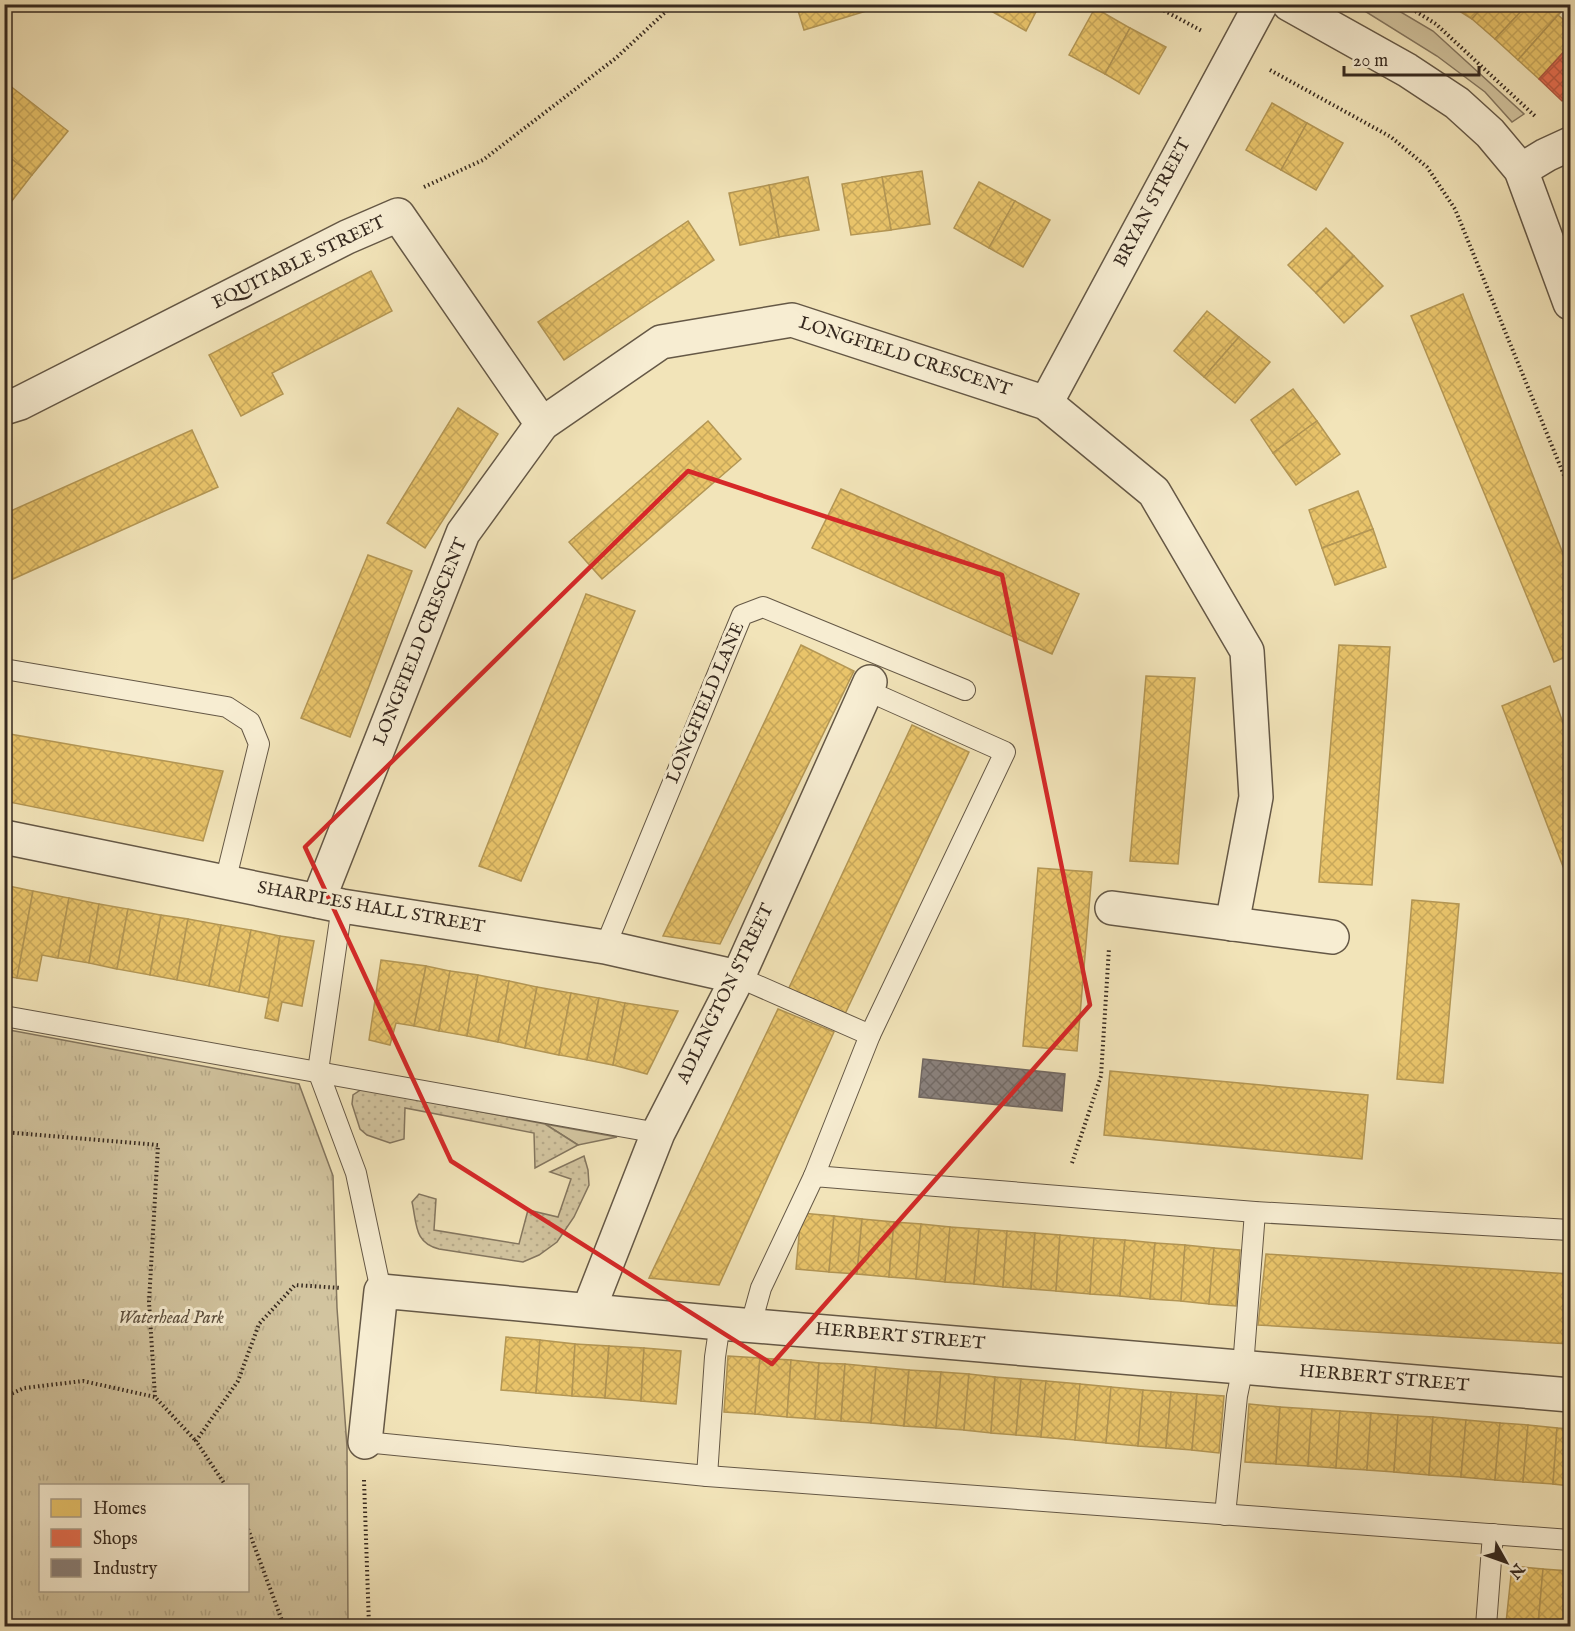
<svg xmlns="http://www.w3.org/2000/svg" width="1575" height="1631" viewBox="0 0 1575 1631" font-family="'IM FELL English',serif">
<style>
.grass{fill:#d2c49f;stroke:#84765f;stroke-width:1.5}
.park{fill:url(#park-tufts);stroke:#84765f;stroke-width:1.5;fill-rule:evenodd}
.garden{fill:url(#garden-dots);stroke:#84765f;stroke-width:1.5}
.homes{fill:url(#homes-cross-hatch);stroke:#b39654;stroke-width:1.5}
.shops{fill:url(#shops-cross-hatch);stroke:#b25a42;stroke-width:1.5}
.industry{fill:url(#industry-cross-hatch);stroke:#716760;stroke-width:1.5}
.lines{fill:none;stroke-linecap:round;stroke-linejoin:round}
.service-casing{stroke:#655846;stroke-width:22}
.minor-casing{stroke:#655846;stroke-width:36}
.path{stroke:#36291f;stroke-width:4;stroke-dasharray:1.5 3;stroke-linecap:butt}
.service{stroke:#f7edd2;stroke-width:20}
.minor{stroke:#f7edd2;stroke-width:33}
.marked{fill:none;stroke:#d62828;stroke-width:4.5;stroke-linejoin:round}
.labels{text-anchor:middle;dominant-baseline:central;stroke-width:6;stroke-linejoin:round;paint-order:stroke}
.street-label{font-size:18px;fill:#36291f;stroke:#f7edd2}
.park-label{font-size:18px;font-style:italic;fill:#5d503f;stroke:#f7edd2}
</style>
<defs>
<pattern id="park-tufts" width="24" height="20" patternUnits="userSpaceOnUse" patternTransform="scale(1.5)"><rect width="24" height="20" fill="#d2c49f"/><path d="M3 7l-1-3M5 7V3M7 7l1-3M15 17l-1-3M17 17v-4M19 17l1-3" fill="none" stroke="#b5a888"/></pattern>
<pattern id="garden-dots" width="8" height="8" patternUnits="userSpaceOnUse" patternTransform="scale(1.5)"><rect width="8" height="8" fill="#d2c49f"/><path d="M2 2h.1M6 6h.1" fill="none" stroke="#b5a888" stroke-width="1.8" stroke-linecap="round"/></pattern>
<pattern id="homes-cross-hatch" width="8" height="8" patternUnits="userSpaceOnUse" patternTransform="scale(1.5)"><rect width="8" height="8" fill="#e9c46a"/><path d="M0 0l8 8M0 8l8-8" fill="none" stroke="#c8a85b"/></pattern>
<pattern id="shops-cross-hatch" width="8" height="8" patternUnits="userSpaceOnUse" patternTransform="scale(1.5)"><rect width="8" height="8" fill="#e76f51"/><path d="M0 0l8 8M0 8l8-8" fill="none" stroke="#bc5b43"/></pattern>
<pattern id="industry-cross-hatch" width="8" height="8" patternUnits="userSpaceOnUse" patternTransform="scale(1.5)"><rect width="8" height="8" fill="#8a817c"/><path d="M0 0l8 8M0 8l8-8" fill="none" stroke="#726a65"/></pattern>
</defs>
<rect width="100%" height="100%" fill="#f2e4b9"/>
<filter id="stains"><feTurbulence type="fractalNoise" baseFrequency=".00333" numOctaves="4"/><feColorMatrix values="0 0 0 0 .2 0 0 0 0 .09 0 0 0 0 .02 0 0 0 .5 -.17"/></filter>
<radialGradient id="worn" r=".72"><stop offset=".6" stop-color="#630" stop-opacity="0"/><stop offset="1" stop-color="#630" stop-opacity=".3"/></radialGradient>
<g class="grass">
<path d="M1355,5H1389L1433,31L1524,114L1512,122L1485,92L1437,56Z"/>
<path d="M545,1124L617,1137L578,1145Z"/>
</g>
<path class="park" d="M4,1029L299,1084L333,1176L337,1308L347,1447L348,1626H5ZM40,1486H248V1590H40Z"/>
<g class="garden">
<path d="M362,1089L545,1124L578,1145L535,1168L534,1133L405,1108L404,1139L390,1143L367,1135L360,1129L352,1104L353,1095Z"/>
<path d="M584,1156L588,1170L589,1185L574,1217L557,1242L539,1255L523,1262L439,1249C414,1243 417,1224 412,1202L419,1194L436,1199L434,1230L519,1244L528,1210L558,1217L571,1179L550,1172Z"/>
</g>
<g class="homes">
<path d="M180,4H220L180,10Z"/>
<path d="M796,4H889L804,30Z"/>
<path d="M995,4H1040L1026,31L991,11Z"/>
<path d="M1448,4H1485L1472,19Z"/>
<path d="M1485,4H1528L1495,39L1472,19Z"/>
<path d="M1528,4H1568L1518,60L1495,39Z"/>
<path d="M1095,8L1130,28L1105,74L1069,55Z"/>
<path d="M1558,15L1565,21L1570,16V45L1539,79L1518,60Z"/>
<path d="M1130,28L1166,47L1139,94L1105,74Z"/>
<path d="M9,85L68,131L32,175L4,153V91Z"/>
<path d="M1272,103L1307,123L1281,170L1246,150Z"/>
<path d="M1307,123L1343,143L1316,190L1281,170Z"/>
<path d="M4,153L32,175L4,211Z"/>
<path d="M922,171L930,224L891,230L882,177Z"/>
<path d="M808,177L819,230L779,237L769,185Z"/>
<path d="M882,177L891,230L851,235L842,184Z"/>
<path d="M979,182L1015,201L989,248L954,228Z"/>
<path d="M769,185L779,237L740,245L729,193Z"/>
<path d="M1015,201L1050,220L1023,267L989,248Z"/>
<path d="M688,221L714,260L564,360L538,322Z"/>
<path d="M1326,228L1354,256L1316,293L1288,265Z"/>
<path d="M1354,256L1383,286L1344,323L1316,293Z"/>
<path d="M371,271L392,311L272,373L283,394L241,416L209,355Z"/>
<path d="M1463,294L1570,572V655L1554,662L1411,316Z"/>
<path d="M1207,311L1239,337L1204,377L1174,351Z"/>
<path d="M1239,337L1270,362L1235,403L1204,377Z"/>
<path d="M1293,389L1317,421L1273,453L1251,420Z"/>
<path d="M458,408L498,434L425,548L387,523Z"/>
<path d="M708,421L741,459L602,579L569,542Z"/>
<path d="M1317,421L1340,454L1296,485L1273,453Z"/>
<path d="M192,430L218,487L4,583V514Z"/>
<path d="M841,489L1079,594L1052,654L812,548Z"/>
<path d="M1358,491L1373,529L1322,548L1309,510Z"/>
<path d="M1373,529L1386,567L1335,585L1322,548Z"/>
<path d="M368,555L412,571L350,737L301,718Z"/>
<path d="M586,594L635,611L521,881L479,866Z"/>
<path d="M801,645L854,671L720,944L663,936Z"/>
<path d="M1339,645L1390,647L1372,885L1319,882Z"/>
<path d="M1146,676L1195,678L1178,864L1130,861Z"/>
<path d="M1550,686L1570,743V885L1502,706Z"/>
<path d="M912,725L969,752L844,1016L788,990Z"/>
<path d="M4,733L223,771L203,841L4,801Z"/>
<path d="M1038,868L1092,872L1077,1051L1023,1046Z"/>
<path d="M4,885L33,891L17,978L4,976Z"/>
<path d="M33,891L69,898L58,958L42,955L37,981L17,978Z"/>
<path d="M69,898L99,904L89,963L58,958Z"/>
<path d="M1412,900L1459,904L1443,1083L1397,1079Z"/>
<path d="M99,904L128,909L117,969L89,963Z"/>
<path d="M128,909L161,915L150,975L117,969Z"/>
<path d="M161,915L188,919L177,980L150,975Z"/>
<path d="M188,919L221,925L209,986L177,980Z"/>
<path d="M221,925L251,930L239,992L209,986Z"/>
<path d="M251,930L280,936L269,998L239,992Z"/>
<path d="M280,936L314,941L302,1006L282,1002L278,1021L265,1018Z"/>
<path d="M381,960L426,966L414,1026L396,1023L390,1045L369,1040Z"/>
<path d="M426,966L450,971L439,1031L414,1026Z"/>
<path d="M450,971L478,975L467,1036L439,1031Z"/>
<path d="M478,975L509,981L498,1042L467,1036Z"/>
<path d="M509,981L537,987L525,1048L498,1042Z"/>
<path d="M537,987L571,993L559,1055L525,1048Z"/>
<path d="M571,993L599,998L587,1060L559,1055Z"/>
<path d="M599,998L625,1003L613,1065L587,1060Z"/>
<path d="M625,1003L678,1011L647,1074L613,1065Z"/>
<path d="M778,1009L834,1032L719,1285L649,1278Z"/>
<path d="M1110,1071L1368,1095L1362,1159L1104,1135Z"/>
<path d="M801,1213L834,1216L829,1272L796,1269Z"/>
<path d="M834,1216L862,1219L857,1274L829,1272Z"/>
<path d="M862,1219L894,1222L889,1277L857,1274Z"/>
<path d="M894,1222L921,1224L916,1279L889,1277Z"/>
<path d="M921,1224L950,1227L945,1282L916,1279Z"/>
<path d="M950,1227L979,1229L974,1284L945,1282Z"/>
<path d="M979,1229L1007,1231L1003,1287L974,1284Z"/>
<path d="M1007,1231L1035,1233L1031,1289L1003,1287Z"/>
<path d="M1035,1233L1060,1235L1056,1291L1031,1289Z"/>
<path d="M1060,1235L1094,1238L1090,1294L1056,1291Z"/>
<path d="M1094,1238L1125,1240L1120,1296L1090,1294Z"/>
<path d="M1125,1240L1155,1243L1150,1299L1120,1296Z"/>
<path d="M1155,1243L1185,1245L1181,1301L1150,1299Z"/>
<path d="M1185,1245L1214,1248L1209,1304L1181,1301Z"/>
<path d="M1214,1248L1240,1250L1236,1306L1209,1304Z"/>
<path d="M1266,1254L1570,1274V1344L1258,1325Z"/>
<path d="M506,1337L540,1340L536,1393L501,1390Z"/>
<path d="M540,1340L575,1344L572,1396L536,1393Z"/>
<path d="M575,1344L609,1346L605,1398L572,1396Z"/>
<path d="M609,1346L644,1348L641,1401L605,1398Z"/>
<path d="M644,1348L681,1351L676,1404L641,1401Z"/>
<path d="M728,1356L760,1358L755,1414L724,1412Z"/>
<path d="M760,1358L791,1360L787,1417L755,1414Z"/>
<path d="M791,1360L819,1363L815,1419L787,1417Z"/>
<path d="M819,1363L845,1364L841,1421L815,1419Z"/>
<path d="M845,1364L876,1367L871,1423L841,1421Z"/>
<path d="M876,1367L909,1370L904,1426L871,1423Z"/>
<path d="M909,1370L941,1372L936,1428L904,1426Z"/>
<path d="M941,1372L969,1374L964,1430L936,1428Z"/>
<path d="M969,1374L995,1377L991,1433L964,1430Z"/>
<path d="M995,1377L1021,1379L1016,1435L991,1433Z"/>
<path d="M1021,1379L1046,1381L1041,1437L1016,1435Z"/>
<path d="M1046,1381L1080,1384L1075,1440L1041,1437Z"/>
<path d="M1080,1384L1111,1387L1106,1443L1075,1440Z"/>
<path d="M1111,1387L1143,1390L1138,1446L1106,1443Z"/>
<path d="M1143,1390L1171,1392L1166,1448L1138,1446Z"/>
<path d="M1171,1392L1197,1394L1192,1450L1166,1448Z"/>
<path d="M1197,1394L1224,1396L1219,1453L1192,1450Z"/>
<path d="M1249,1404L1280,1407L1276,1464L1245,1462Z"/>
<path d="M1280,1407L1312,1409L1308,1466L1276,1464Z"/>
<path d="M1312,1409L1340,1411L1336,1468L1308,1466Z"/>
<path d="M1340,1411L1371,1413L1367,1470L1336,1468Z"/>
<path d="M1371,1413L1398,1415L1394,1472L1367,1470Z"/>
<path d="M1398,1415L1433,1417L1429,1475L1394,1472Z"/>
<path d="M1433,1417L1466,1420L1461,1477L1429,1475Z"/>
<path d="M1466,1420L1500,1423L1495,1480L1461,1477Z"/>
<path d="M1500,1423L1528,1425L1523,1482L1495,1480Z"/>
<path d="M1528,1425L1557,1428L1553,1484L1523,1482Z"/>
<path d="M1557,1428L1570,1429V1486L1553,1484Z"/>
<path d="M1512,1566L1543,1569L1538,1626L1506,1623Z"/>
<path d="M1543,1569L1570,1571L1566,1626H1538Z"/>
<path d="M1570,1581V1626H1566Z"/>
</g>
<path class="shops" d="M1570,45V98L1562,101L1539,79Z"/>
<path class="industry" d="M923,1059L1065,1074L1062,1111L919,1097Z"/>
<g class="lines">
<g class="service-casing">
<g id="service">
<path d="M4,669L227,707L250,722L259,744L225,882"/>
<path d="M342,906L318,1071L356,1173L381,1291"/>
<path d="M605,947L742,615L763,607L965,690"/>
<path d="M738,977L870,1035"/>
<path d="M4,1016L658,1133"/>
<path d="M814,1176L870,1035L1005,752L866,690"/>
<path d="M751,1324L761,1288L814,1176L1255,1212L1570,1230"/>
<path d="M365,1442L707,1476L1570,1540"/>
<path d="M707,1476L715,1357L720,1323"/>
<path d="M1225,1515L1237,1396L1243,1367L1255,1212"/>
<path d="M1486,1626L1493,1534"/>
</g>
</g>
<g class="minor-casing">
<g id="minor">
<path d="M1289,4L1407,70L1457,103L1490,133L1521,170L1570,303"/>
<path d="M1521,170L1546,155L1570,144"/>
<path d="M1046,403L1261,4"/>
<path d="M4,408L20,403L347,237L398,215L542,424"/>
<path d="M4,837L342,906L605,947L738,977"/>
<path d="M318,901L463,533L542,424L661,342L792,320L1046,403L1154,492L1247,651L1256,797L1232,924"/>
<path d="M1112,908L1332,937"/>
<path d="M589,1309L658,1133L738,977L870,682"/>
<path d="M365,1442L381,1291L720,1323L1570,1395"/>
</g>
</g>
<g class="path">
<path d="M1152,4L1202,31"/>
<path d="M1404,4L1436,24L1536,117"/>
<path d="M1270,70L1391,137L1427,167L1455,209L1570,490"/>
<path d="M424,187L483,160L616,58L674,4"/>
<path d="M4,1132L158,1145L149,1302L155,1397"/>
<path d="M1072,1163L1101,1076L1109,948"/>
<path d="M4,1397L24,1388L83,1381L155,1397L196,1441"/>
<path d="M364,1480L369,1626"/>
<path d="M226,1486L196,1441L238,1381L259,1324L295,1285L341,1288"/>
<path d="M248,1529L284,1626"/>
</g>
<use href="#service" class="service"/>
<use href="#minor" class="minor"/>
</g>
<path class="marked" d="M688,471L1002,575L1090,1005L772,1364L451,1161L305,847Z"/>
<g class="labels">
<g class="street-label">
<text transform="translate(1153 203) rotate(-62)">BRYAN STREET</text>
<text transform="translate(299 263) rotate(-26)">EQUITABLE STREET</text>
<text transform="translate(905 357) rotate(18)">LONGFIELD CRESCENT</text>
<text transform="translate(421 642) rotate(-68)">LONGFIELD CRESCENT</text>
<text transform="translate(706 703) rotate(-67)">LONGFIELD LANE</text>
<text transform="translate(371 908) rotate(10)">SHARPLES HALL STREET</text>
<text transform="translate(726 994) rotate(-64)">ADLINGTON STREET</text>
<text transform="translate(900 1337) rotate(5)">HERBERT STREET</text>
<text transform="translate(1384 1379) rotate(5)">HERBERT STREET</text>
</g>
<g class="park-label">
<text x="171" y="1318">Waterhead Park</text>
</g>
</g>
<rect width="1575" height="1631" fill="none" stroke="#f2e4b9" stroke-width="24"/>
<rect x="6" y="6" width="1563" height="1619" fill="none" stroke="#36291f" stroke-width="3"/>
<rect x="12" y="12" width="1551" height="1607" fill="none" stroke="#36291f" stroke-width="1.5"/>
<rect x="39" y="1484" width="210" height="108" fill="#f7edd2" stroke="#aa9f8a" stroke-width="1.5"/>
<rect x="51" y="1499" width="30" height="18" fill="#e9c46a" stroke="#aa9f8a" stroke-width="1.5"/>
<text x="93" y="1514" font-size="18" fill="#36291f">Homes</text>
<rect x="51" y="1529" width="30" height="18" fill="#e76f51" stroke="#aa9f8a" stroke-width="1.5"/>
<text x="93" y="1544" font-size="18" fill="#36291f">Shops</text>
<rect x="51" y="1559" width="30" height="18" fill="#8a817c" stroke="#aa9f8a" stroke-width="1.5"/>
<text x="93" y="1574" font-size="18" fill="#36291f">Industry</text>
<g transform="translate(1506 1562) rotate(130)" stroke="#f7edd2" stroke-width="4.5" paint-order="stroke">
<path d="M0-4.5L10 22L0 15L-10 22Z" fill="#36291f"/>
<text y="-9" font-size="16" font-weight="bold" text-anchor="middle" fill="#36291f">N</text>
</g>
<path d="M1344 66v9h135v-9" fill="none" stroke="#36291f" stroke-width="3"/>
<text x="1353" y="66" font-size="18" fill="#36291f" stroke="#f7edd2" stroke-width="4.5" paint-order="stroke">20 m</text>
<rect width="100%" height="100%" filter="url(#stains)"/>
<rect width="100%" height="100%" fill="url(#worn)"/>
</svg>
